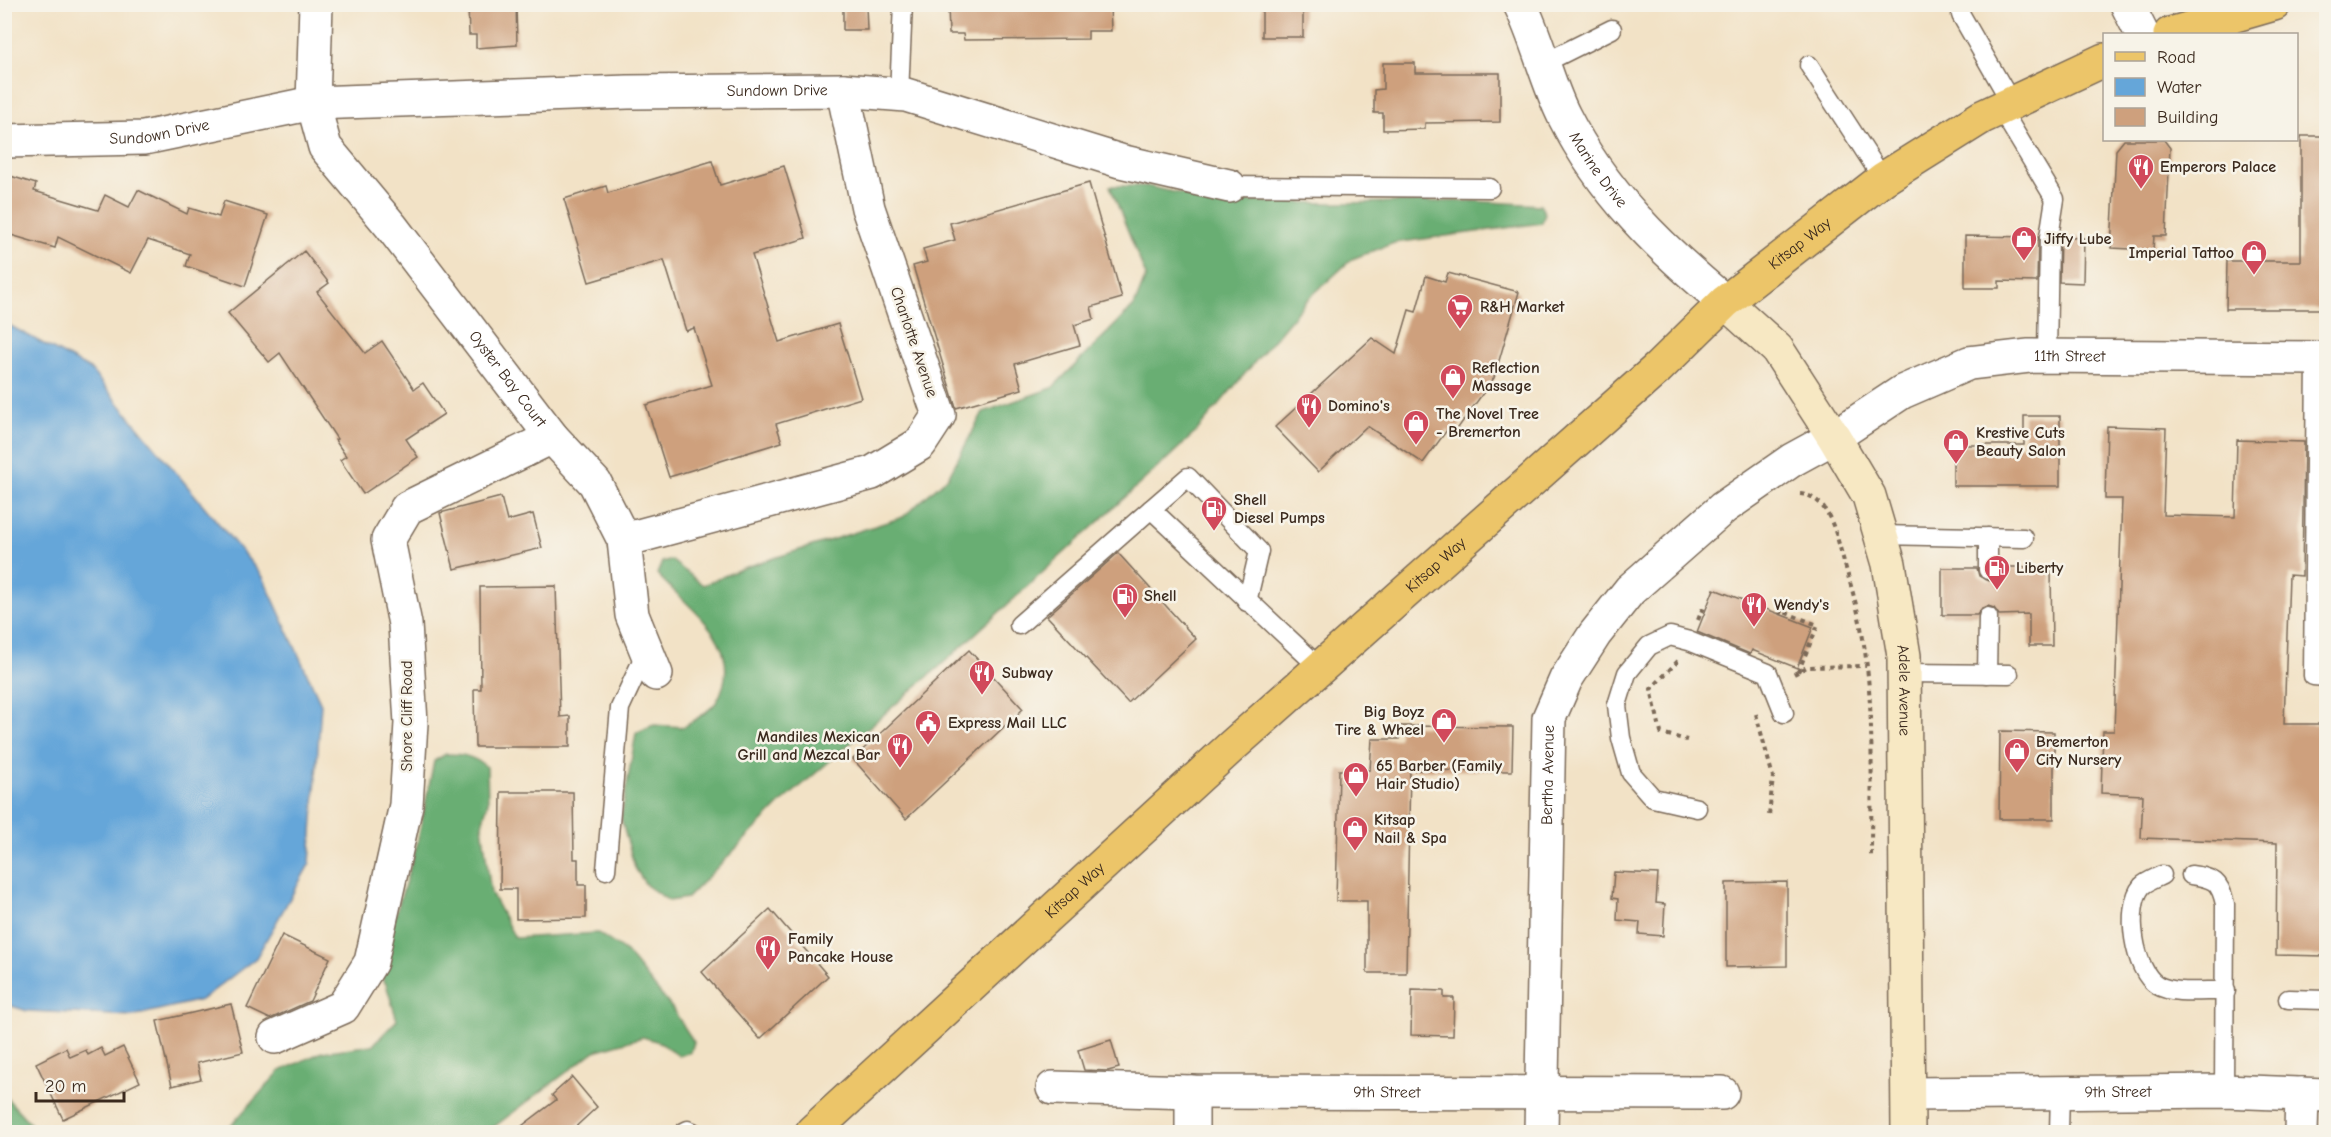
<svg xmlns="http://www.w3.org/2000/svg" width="2331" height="1137" viewBox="0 0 2331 1137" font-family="'Comic Neue',sans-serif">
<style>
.forest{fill:#69ae73;stroke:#526c48;stroke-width:1.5}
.water{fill:#65a6d9;stroke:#50687c;stroke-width:1.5}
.building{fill:#cea07d}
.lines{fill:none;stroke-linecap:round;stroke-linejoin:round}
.service-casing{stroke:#7b6a59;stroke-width:21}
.minor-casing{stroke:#7b6a59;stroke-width:36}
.tertiary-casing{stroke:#7b6a59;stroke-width:36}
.secondary-casing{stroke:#7b6a59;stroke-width:36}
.primary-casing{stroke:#7b6a59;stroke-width:36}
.path{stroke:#7b6a59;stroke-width:4;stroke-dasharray:4.5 4.5;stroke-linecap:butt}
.service{stroke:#fff;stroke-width:18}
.minor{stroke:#fff;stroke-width:33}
.tertiary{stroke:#fff;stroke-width:33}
.secondary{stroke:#f7e8c3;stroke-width:33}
.primary{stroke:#ecc569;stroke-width:33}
.labels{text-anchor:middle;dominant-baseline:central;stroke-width:5;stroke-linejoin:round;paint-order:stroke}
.street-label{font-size:16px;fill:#3b2a1e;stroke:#f7f3e8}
.poi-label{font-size:16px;font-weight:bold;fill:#3b2a1e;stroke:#f7f3e8;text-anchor:start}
</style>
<rect width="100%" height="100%" fill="#f7f3e8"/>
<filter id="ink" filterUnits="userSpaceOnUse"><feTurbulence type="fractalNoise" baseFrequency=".0167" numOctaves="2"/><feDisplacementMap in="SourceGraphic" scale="12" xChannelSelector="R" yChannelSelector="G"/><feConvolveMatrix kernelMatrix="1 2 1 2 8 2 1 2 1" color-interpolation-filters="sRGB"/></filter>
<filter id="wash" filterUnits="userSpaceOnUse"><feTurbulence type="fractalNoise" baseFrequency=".008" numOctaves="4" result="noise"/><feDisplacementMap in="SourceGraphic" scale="24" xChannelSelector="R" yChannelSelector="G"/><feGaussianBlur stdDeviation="1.35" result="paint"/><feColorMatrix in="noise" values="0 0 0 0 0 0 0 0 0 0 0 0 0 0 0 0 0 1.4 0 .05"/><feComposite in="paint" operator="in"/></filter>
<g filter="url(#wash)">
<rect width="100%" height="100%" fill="#f2e2c6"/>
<g class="forest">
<path d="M1110,186H1147L1214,201L1335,203L1473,201L1540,205L1545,213L1542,223L1394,243L1352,259L1307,300L1195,433L1167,459L939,667L781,803L687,898L669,901L646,885L635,868L621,818L636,733L653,725L684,727C694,720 711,711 717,701C748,644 690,610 657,574L662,562L671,560L703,585L743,568L903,517L948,477L983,412L1052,388L1134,306L1146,276Z"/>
<path d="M446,754C463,754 473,756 487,767L488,802L482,825L491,893L515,938L598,933L626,952L672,1008L694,1042L691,1052L679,1056L659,1042L643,1037L595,1051L487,1132H225L280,1071L322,1052L373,1045L397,1020L386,984L378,972L417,845L434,761Z"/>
<path d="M5,1096L38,1132H5Z"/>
</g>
<path class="water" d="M5,323L90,369L263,577L321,704L310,863L256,958L201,1000L133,1016L27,1011L5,1004Z"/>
<g id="blocks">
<g class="building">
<path d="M468,4H516L517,45L476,48V35H469Z"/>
<path d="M843,4H866L867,30H843Z"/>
<path d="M948,4H1110L1111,31H1088V39L964,40L963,34H949Z"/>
<rect x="1262" y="4" width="41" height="33"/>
<path d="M1383,63H1415V73H1500V122L1425,123V129L1383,130V113H1374V90L1383,89Z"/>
<path d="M2301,136H2326V309H2226L2227,261H2301Z"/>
<path d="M2124,140H2164L2170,148L2166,236H2154L2153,250L2111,248L2116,150Z"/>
<path d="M712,161L720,185L784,166L806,238L752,255L779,342L838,324L861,398L776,424L782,442L669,477L646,405L712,385L694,328L686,331L664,260L589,282L564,199L606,186L608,193Z"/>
<path d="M4,174L36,184L34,191L98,210L105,195L129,207L138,190L187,214L189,208L219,217L224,201L268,215L245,286L186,266L190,254L148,240L131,273L58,237L55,248L4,233Z"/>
<path d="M1089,183L1122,298L1091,307L1094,319L1074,325L1080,345L1015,364L1022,389L956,408L913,266L927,262L923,249L955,240L950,223Z"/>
<path d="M1965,236L2038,237L2037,282L1999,281V288H1965Z"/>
<path d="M2060,237L2084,238L2083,283L2059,282Z"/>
<path d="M304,251L329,283L317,292L365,353L382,341L414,389L423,383L444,414L406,439L418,457L363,494L340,460L346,456L335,440L337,439L280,353L269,362L228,313Z"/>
<path d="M1448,273L1519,292L1494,378L1453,435L1447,430L1423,463L1367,426L1318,472L1275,427L1372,338L1396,354L1409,310L1416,312L1426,276L1445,282Z"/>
<path d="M2024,416H2060V486H1953V445H2024Z"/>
<path d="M2107,426L2166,428L2163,515L2235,517L2237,440L2304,442L2302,576L2289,575L2284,724H2326V956L2276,955L2277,843L2141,838L2143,795L2101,793L2103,731H2114L2122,499H2105Z"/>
<path d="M501,497L507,521L533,514L542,548L454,569L440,513Z"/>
<path d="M1118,553L1196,639L1128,703L1047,616Z"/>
<path d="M1999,567H2051L2052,646H2029V614L1999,615L1994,608L1988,606L1982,608L1977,615H1942V568H1977L1979,576L1989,581L1997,576Z"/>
<path d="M556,586L560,717L570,716V747H475L474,689H481L480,587Z"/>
<path d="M1714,589L1813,627L1797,668L1752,650L1750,654L1697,632Z"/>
<path d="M969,650L1023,709L906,819L853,759Z"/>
<path d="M1399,726L1513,727L1512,771L1410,770L1406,973H1367V901H1336L1339,770H1370L1372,739H1399Z"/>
<path d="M2000,731L2054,732V819H1999Z"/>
<path d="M501,792H573L574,859H578V885H586V918L516,919V889H500Z"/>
<path d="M1614,872L1658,874L1656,903L1665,904L1663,936L1639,934L1640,922L1617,920L1618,899L1612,898Z"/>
<path d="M1787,882V966L1726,967V883Z"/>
<path d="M770,909L828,976L760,1039L702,972Z"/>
<path d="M282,935L330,958L310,1001L270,1019L247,1008Z"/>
<path d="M1412,990L1444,991V998H1454L1453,1036L1411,1035Z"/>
<path d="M231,1004L243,1052L197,1063L201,1079L172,1086L157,1021Z"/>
<path d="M1111,1040L1119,1068L1108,1071L1084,1070L1078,1050Z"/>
<path d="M123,1047L140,1082L63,1119L36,1063L66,1048L70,1057L86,1050L88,1055L101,1048L105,1056Z"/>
<path d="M572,1077L597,1107L570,1132H514L556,1100L552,1095Z"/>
</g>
</g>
</g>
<g filter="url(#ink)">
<use href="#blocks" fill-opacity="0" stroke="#7b6a59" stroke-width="1.5"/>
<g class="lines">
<g class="service-casing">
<g id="service">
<path d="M1961,15L2012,104"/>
<path d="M1544,63L1612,29"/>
<path d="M1809,65L1883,179"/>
<path d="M899,94L903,4"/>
<path d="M2001,109L2055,199L2049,237L2047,356"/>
<path d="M1229,186L1490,188"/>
<path d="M2316,358L2313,676L2326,677"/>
<path d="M1151,509L1188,477L1259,551L1247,602"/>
<path d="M1880,535L2024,538"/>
<path d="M1988,570V537"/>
<path d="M1019,625L1151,509L1320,668"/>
<path d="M1904,673L2009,674"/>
<path d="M1987,674L1988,617"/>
<path d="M1697,808L1653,798L1631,773L1621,738L1617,705L1627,673L1649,646L1670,636L1689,641L1768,673L1784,713"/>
<path d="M606,870L620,708L647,650"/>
<path d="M2162,875C2156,878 2146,882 2142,886C2124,907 2134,971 2157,985C2174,995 2206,990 2226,991"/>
<path d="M2191,875C2214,878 2220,881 2225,904L2224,1091"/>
<path d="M2288,999L2326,1000"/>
<path d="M684,1132L688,1130L693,1132"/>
<path d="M2059,1132L2060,1092"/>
</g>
</g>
<g class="minor-casing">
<g id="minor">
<path id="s1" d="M316,4L313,103L325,147L391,226L552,437L595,483L624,540L632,615L656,674"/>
<path d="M2127,4L2142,34"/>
<path id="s2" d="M4,141L144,138L313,103L628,92L843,90L906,95L1120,161L1229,186"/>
<path d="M624,540L872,473L920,444L939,415L868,208L843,90"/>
<path d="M275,1037L343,1007L371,962L406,805L411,723L405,624L388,540L407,508L552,437"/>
<path id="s3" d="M1053,1088L1192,1092L1722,1093"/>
<path id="s4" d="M1910,1094L2224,1091L2326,1095"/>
<path d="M1192,1132V1092"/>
<path id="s5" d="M1541,1132L1549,718L1566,679L1595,634L1630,590L1723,508L1792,460L1834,437L1902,392L1969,363L2029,356L2326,358"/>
<path d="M2301,1132L2302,1094"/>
</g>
</g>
<g class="tertiary-casing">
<g id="tertiary">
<path id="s6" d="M1520,4C1538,40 1546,80 1564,116C1603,193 1659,247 1725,302"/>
</g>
</g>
<g class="secondary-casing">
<g id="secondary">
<path id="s7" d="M1725,302L1777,349L1834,437L1869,496L1889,564L1904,656L1908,1132"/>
</g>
</g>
<g class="primary-casing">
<g id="primary">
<path d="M2170,34L2274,4"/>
<path id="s8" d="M812,1132L1231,747L1658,368L1725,302L1883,179L1982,117L2104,60"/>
</g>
</g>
<g class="path">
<path d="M1800,494C1829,496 1836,535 1843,558C1850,583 1858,608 1862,633C1875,702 1871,788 1871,858"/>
<path d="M1780,615L1781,611L1818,625L1798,672"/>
<path d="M1698,620L1702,610L1705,611"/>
<path d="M1678,661L1651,689L1661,733L1687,740"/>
<path d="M1794,674L1807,667L1866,666"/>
<path d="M1756,714L1773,777L1769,816"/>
</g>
<use href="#service" class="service"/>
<use href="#minor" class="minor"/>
<use href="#tertiary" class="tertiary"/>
<use href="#secondary" class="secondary"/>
<use href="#primary" class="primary"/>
</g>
</g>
<defs>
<g id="restaurant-pin" transform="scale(1.35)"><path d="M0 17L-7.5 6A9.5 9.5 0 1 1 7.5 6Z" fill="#d1495b" stroke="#f7f3e8"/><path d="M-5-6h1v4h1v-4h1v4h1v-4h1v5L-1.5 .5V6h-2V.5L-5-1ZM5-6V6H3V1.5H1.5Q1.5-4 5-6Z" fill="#fff"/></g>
<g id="shop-pin" transform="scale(1.35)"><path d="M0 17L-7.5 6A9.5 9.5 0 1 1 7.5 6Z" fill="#d1495b" stroke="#f7f3e8"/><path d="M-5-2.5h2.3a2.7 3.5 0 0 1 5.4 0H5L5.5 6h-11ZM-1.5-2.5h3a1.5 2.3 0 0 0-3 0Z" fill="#fff"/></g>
<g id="supermarket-pin" transform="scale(1.35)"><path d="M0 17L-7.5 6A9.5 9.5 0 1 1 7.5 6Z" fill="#d1495b" stroke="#f7f3e8"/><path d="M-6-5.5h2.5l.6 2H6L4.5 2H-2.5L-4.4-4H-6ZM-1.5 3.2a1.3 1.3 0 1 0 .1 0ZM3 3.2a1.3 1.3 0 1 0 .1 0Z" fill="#fff"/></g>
<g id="fuel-pin" transform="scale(1.35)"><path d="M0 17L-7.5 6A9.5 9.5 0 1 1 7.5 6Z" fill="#d1495b" stroke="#f7f3e8"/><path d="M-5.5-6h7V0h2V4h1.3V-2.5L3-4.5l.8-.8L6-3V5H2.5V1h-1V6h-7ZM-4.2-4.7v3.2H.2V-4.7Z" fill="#fff"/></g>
<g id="civic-pin" transform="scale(1.35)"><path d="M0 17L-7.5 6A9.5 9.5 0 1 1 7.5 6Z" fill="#d1495b" stroke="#f7f3e8"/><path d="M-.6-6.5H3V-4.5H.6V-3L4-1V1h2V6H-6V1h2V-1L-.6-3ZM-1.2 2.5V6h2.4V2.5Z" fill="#fff"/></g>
</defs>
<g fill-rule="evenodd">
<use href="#restaurant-pin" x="2141" y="167"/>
<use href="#shop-pin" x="2024" y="239"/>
<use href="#shop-pin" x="2254" y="253"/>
<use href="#supermarket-pin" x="1460" y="307"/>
<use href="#shop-pin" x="1453" y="377"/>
<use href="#restaurant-pin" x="1309" y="406"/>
<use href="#shop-pin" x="1416" y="423"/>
<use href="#shop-pin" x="1956" y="442"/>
<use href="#fuel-pin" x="1214" y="509"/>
<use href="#fuel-pin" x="1997" y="568"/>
<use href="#fuel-pin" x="1125" y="596"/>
<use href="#restaurant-pin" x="1754" y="605"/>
<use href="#restaurant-pin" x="982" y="673"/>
<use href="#shop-pin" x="1444" y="721"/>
<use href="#civic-pin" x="928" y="723"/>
<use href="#restaurant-pin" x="900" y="746"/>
<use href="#shop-pin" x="2017" y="751"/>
<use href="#shop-pin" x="1356" y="775"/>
<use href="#shop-pin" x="1355" y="829"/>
<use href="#restaurant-pin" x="768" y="948"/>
</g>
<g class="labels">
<g class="street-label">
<text stroke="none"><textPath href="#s2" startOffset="777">Sundown Drive</textPath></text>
<text stroke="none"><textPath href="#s2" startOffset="156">Sundown Drive</textPath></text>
<text stroke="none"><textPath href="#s6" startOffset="184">Marine Drive</textPath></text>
<text stroke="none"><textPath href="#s8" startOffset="1329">Kitsap Way</textPath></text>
<text transform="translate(914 342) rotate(71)">Charlotte Avenue</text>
<text stroke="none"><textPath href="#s5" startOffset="1078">11th Street</textPath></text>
<text stroke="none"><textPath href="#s1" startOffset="440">Oyster Bay Court</textPath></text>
<text stroke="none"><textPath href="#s8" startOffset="843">Kitsap Way</textPath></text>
<text stroke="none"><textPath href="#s7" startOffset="442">Adele Avenue</textPath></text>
<text transform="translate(407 716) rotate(-90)">Shore Cliff Road</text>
<text stroke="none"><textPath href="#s5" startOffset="357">Bertha Avenue</textPath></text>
<text stroke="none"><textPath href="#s8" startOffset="357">Kitsap Way</textPath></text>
<text stroke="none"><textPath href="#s3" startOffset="334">9th Street</textPath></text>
<text stroke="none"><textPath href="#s4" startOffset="208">9th Street</textPath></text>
</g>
<g class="poi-label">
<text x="2160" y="167">Emperors Palace</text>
<text x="2044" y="239">Jiffy Lube</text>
<text x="2234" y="253" text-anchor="end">Imperial Tattoo</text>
<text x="1480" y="307">R&amp;H Market</text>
<text x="1472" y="368">Reflection<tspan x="1472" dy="18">Massage</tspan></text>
<text x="1328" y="406">Domino's</text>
<text x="1436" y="414">The Novel Tree<tspan x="1436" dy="18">- Bremerton</tspan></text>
<text x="1976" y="433">Krestive Cuts<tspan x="1976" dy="18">Beauty Salon</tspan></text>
<text x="1234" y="500">Shell<tspan x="1234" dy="18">Diesel Pumps</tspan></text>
<text x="2016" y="568">Liberty</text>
<text x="1144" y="596">Shell</text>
<text x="1774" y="605">Wendy's</text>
<text x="1002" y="673">Subway</text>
<text x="1424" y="712" text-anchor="end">Big Boyz<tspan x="1424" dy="18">Tire &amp; Wheel</tspan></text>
<text x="948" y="723">Express Mail LLC</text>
<text x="880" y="737" text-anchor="end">Mandiles Mexican<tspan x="880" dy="18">Grill and Mezcal Bar</tspan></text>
<text x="2036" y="742">Bremerton<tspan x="2036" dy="18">City Nursery</tspan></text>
<text x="1376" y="766">65 Barber (Family<tspan x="1376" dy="18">Hair Studio)</tspan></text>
<text x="1374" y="820">Kitsap<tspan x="1374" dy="18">Nail &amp; Spa</tspan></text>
<text x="788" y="939">Family<tspan x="788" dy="18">Pancake House</tspan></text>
</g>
</g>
<rect width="2331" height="1137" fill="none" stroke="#f7f3e8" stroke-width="24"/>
<rect x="2103" y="33" width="195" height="108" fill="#f7f3e8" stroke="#aca397" stroke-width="1.5"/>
<rect x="2115" y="52" width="30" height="9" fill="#ecc569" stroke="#aca397" stroke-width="1.5"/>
<text x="2157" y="63" font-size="18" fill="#3b2a1e">Road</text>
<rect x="2115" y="78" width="30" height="18" fill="#65a6d9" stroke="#aca397" stroke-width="1.5"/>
<text x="2157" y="93" font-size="18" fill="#3b2a1e">Water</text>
<rect x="2115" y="108" width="30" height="18" fill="#cea07d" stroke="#aca397" stroke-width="1.5"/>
<text x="2157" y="123" font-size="18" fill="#3b2a1e">Building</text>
<path d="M36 1092v9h88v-9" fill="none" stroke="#3b2a1e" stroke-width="3"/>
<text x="45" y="1092" font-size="18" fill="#3b2a1e" stroke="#f7f3e8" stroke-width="4.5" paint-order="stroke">20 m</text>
</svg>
